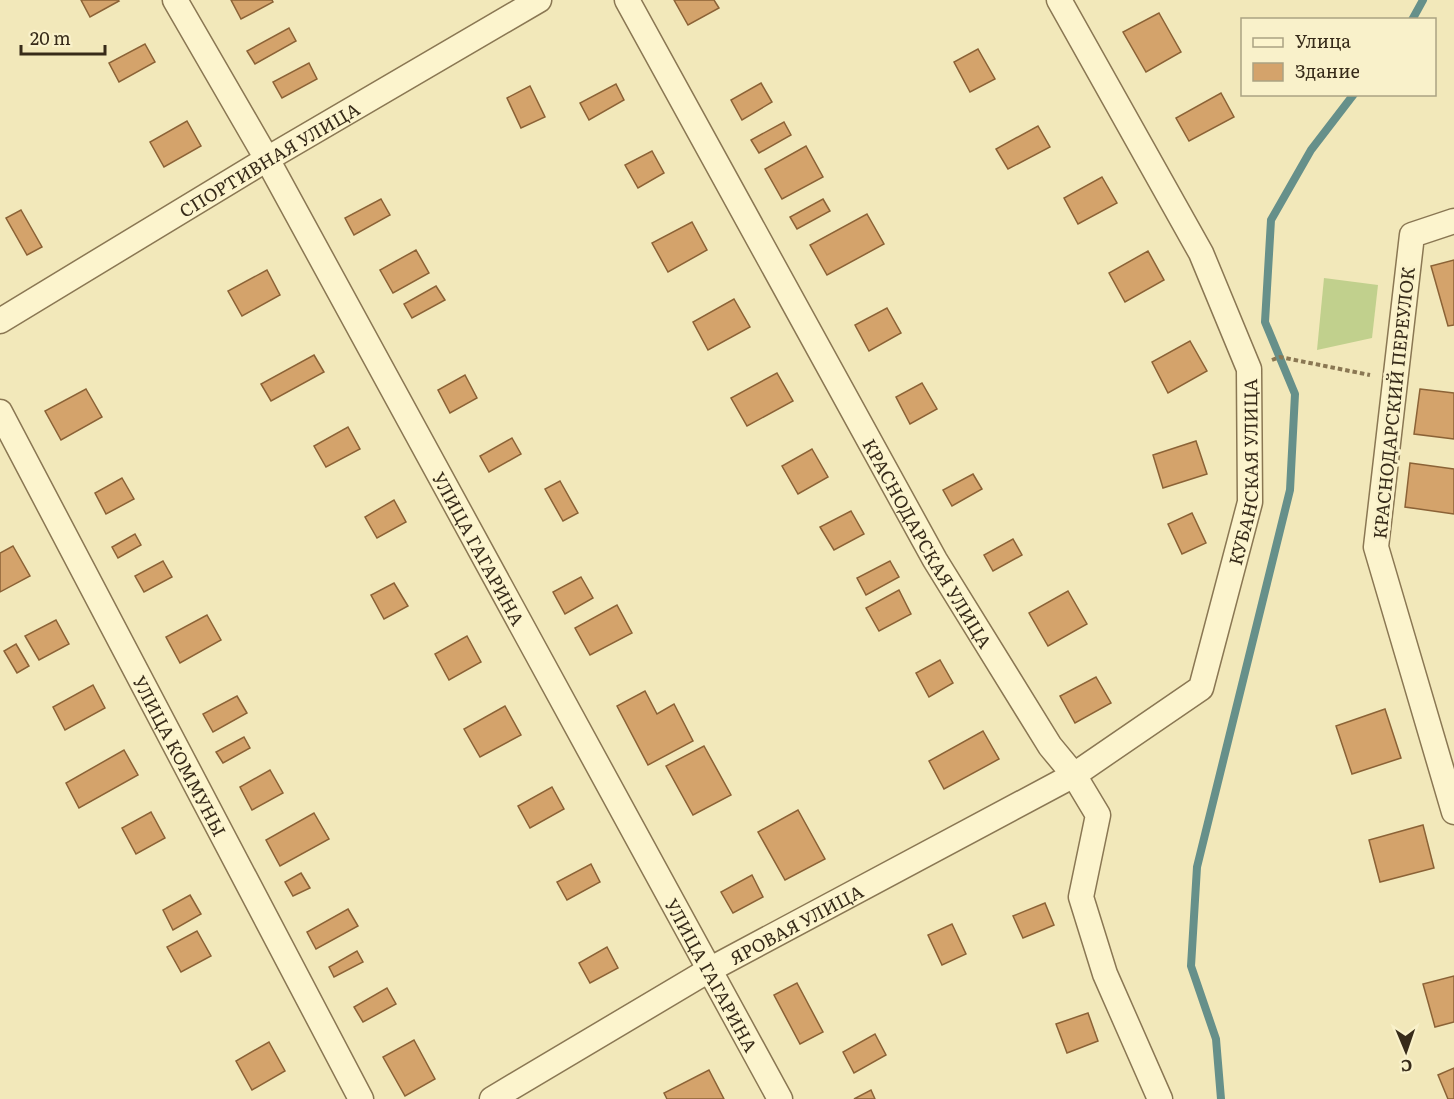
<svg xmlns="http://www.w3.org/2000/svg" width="1454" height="1099" viewBox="0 0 1454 1099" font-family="Literata,serif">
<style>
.green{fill:#c1d08d}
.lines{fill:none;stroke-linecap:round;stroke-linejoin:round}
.stream{stroke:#66908a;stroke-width:8}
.building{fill:#d4a36b;stroke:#8b6236;stroke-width:1.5}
.minor-casing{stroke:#8a7753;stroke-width:27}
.path{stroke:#8a7753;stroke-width:4;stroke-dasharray:4.5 3;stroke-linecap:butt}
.minor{stroke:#fcf4cd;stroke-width:24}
.labels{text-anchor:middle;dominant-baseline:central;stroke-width:6;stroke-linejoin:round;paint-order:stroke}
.street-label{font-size:18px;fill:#372b19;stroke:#f9f1ca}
</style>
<rect width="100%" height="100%" fill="#f2e8ba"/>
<path class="green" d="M1324,278L1378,285L1372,338L1317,350Z"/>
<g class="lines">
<g class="stream">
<path d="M1412,20L1423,0"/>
<path d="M1221,1099L1216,1039L1191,966L1197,867L1290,490L1295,394L1265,322L1271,220L1311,150L1354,94"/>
</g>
</g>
<g class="building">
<path d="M81,0H118L119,1L90,17Z"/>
<path d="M231,0H272L273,2L241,19Z"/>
<path d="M674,0H714L719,8L688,25Z"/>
<path d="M1159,13L1181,52L1146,72L1123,32Z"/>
<path d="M289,28L296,41L255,64L247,51Z"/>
<path d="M145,44L155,62L119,82L109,63Z"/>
<path d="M978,49L995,79L970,92L954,62Z"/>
<path d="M309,63L317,79L282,98L273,82Z"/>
<path d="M761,83L772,102L742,120L731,100Z"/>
<path d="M616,84L624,100L589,120L580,103Z"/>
<path d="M530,86L545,117L521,128L507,98Z"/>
<path d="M1221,93L1234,117L1189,141L1176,118Z"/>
<path d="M187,121L201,146L164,167L150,142Z"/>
<path d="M784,122L791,135L759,153L751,140Z"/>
<path d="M1038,126L1050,147L1008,169L996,149Z"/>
<path d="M806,146L823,177L782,199L765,169Z"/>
<path d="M652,151L664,173L638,188L625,165Z"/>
<path d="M1102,177L1117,203L1078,224L1064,198Z"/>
<path d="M381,199L390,215L354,235L345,218Z"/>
<path d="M823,199L830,211L797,229L790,217Z"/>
<path d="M21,210L42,247L27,255L6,218Z"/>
<path d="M867,214L884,244L827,275L810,245Z"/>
<path d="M692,222L707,250L668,272L652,243Z"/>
<path d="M416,250L429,273L393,293L380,270Z"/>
<path d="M1148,251L1164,280L1125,302L1109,273Z"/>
<path d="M1454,260V325L1448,326L1431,266Z"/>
<path d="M267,270L280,295L242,316L228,291Z"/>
<path d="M436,286L445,300L412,318L404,304Z"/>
<path d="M734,299L750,327L708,350L693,322Z"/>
<path d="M887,308L901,333L869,351L855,325Z"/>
<path d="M1190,341L1207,371L1168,393L1152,362Z"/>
<path d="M314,355L324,372L271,401L261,384Z"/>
<path d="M777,373L793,401L747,426L731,398Z"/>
<path d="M465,375L477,398L450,413L438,390Z"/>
<path d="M922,383L937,409L910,424L896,397Z"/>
<path d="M86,389L102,417L61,440L45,411Z"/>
<path d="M1420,389L1454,393V439L1414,434Z"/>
<path d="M348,427L360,449L326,467L314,446Z"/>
<path d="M512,438L521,454L489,472L480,456Z"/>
<path d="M1196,441L1207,474L1163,488L1153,455Z"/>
<path d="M812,449L828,477L798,494L782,466Z"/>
<path d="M1410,463L1454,469V514L1405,507Z"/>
<path d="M973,474L982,489L952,506L943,490Z"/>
<path d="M122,478L134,499L106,514L95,493Z"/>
<path d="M560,481L578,513L563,521L545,489Z"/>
<path d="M394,500L406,522L377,538L365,517Z"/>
<path d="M851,511L864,534L834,550L820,527Z"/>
<path d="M1192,513L1206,543L1182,554L1168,524Z"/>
<path d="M135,534L141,545L118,558L112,547Z"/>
<path d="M1013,539L1022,555L993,571L984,555Z"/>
<path d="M13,546L30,576L0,592V553Z"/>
<path d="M163,561L172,577L144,592L135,576Z"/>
<path d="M890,561L899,577L866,595L857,578Z"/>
<path d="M581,577L593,598L565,614L553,592Z"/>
<path d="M394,583L408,606L384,619L371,595Z"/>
<path d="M899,590L911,614L879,631L866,608Z"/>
<path d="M1068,591L1087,624L1048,646L1029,613Z"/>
<path d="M617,605L632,633L590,655L575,628Z"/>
<path d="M207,615L221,640L180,663L166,637Z"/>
<path d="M56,620L69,644L39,660L25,636Z"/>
<path d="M467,636L481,662L449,680L435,654Z"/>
<path d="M16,644L29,666L17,673L4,651Z"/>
<path d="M940,660L953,683L929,697L916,673Z"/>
<path d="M1096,677L1111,703L1075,723L1060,696Z"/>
<path d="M93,685L105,708L65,730L53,707Z"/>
<path d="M645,691L657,714L674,704L693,741L648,765L617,706Z"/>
<path d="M237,696L247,713L213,732L203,714Z"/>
<path d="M505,706L521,735L480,757L464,729Z"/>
<path d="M1385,709L1401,758L1352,774L1336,726Z"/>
<path d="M983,731L999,759L944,789L929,761Z"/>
<path d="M244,737L250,748L223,763L216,752Z"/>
<path d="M704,746L731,795L693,815L666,766Z"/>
<path d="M124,750L138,775L79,808L66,783Z"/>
<path d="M270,770L283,793L252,810L240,787Z"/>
<path d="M552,787L564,809L530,828L518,806Z"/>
<path d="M798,810L825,859L785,880L758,832Z"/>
<path d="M151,812L165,838L136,854L122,828Z"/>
<path d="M314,813L329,839L280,866L266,840Z"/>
<path d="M1423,825L1434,868L1380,882L1369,840Z"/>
<path d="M591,864L600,882L567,900L557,882Z"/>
<path d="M301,873L310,888L293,896L285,882Z"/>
<path d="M752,875L763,897L733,913L721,892Z"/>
<path d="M190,895L201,914L173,930L163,910Z"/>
<path d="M1045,903L1054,925L1023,938L1013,916Z"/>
<path d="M348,909L358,926L316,949L307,932Z"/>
<path d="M952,924L966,954L942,965L928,935Z"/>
<path d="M197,931L211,956L181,972L167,947Z"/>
<path d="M607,947L618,968L590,983L579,963Z"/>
<path d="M357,951L363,962L334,977L329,967Z"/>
<path d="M1454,976V1022L1435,1027L1423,984Z"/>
<path d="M797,983L823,1032L800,1044L774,995Z"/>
<path d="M387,988L396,1004L363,1022L354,1007Z"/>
<path d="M1088,1013L1098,1041L1067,1053L1056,1024Z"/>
<path d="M875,1034L886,1055L854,1073L843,1052Z"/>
<path d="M414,1040L435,1079L405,1096L383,1057Z"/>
<path d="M269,1042L285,1071L252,1090L236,1061Z"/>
<path d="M1454,1068V1099H1448L1438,1075Z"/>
<path d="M709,1070L724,1099H667L664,1093Z"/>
<path d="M871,1090L875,1099H854Z"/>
</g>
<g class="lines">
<g class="minor-casing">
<g id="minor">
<path id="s1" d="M175,0L267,159L780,1099"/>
<path id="s2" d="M627,0L935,560L1050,746L1074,775L1098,815L1081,897L1105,974L1160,1099"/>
<path d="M1454,221L1412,235L1376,547L1454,812"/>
<path id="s3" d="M0,321L267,159L539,0"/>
<path id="s4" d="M0,412L361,1099"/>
<path id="s5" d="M492,1099L709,970L1074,775L1201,688L1250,502L1249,369L1201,253L1059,0"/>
</g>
</g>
<path class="path" d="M1272,360L1280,357L1370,375"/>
<use href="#minor" class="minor"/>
</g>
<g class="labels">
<g class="street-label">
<text stroke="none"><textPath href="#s3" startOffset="314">СПОРТИВНАЯ УЛИЦА</textPath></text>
<text transform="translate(1393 403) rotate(-84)">КРАСНОДАРСКИЙ ПЕРЕУЛОК</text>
<text stroke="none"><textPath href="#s5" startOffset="1042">КУБАНСКАЯ УЛИЦА</textPath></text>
<text stroke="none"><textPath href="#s2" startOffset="621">КРАСНОДАРСКАЯ УЛИЦА</textPath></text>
<text stroke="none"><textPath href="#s1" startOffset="627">УЛИЦА ГАГАРИНА</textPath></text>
<text stroke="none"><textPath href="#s4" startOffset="388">УЛИЦА КОММУНЫ</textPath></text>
<text stroke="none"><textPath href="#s5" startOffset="351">ЯРОВАЯ УЛИЦА</textPath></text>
<text stroke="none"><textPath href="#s1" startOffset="1113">УЛИЦА ГАГАРИНА</textPath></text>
</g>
</g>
<rect x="1241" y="18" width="195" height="78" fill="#f9f1ca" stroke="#aba283" stroke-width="1.5"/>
<rect x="1253" y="38" width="30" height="9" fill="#fcf4cd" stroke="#aba283" stroke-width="1.5"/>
<text x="1295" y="48" font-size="18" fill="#372b19">Улица</text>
<rect x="1253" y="63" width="30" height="18" fill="#d4a36b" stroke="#aba283" stroke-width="1.5"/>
<text x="1295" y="78" font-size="18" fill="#372b19">Здание</text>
<g transform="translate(1406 1051) rotate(178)" stroke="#f9f1ca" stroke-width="4.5" paint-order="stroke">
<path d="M0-4.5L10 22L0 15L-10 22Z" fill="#372b19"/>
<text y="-9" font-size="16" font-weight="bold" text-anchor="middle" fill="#372b19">С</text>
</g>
<path d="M21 45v9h84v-9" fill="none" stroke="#372b19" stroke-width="3"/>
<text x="30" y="45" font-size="18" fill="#372b19" stroke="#f9f1ca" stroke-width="4.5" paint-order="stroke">20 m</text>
</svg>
